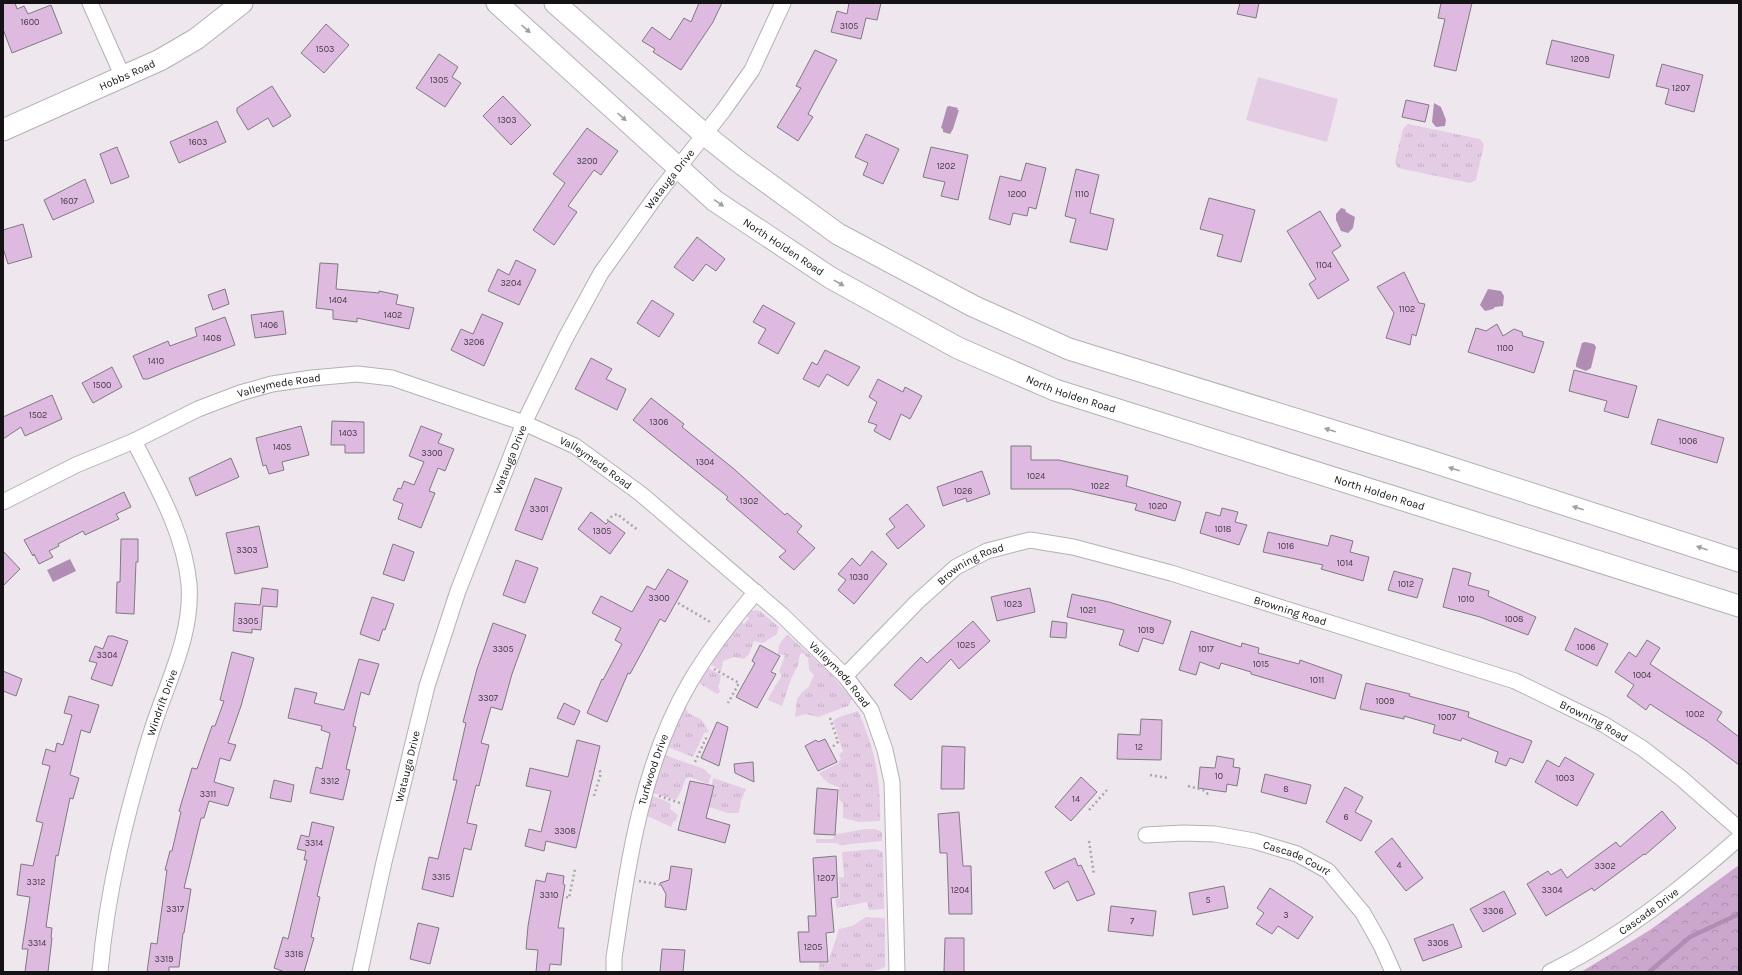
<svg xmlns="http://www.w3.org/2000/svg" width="1742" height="975" viewBox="0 0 1742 975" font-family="Karla,sans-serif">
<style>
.grass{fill:url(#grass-tufts)}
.forest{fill:url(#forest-crowns)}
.pitch{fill:#e4cce5}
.water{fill:#b18db3}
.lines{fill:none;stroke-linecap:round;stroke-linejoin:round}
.stream{stroke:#b18db3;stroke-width:4.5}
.building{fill:#deb9e0;stroke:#807a80}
.street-casing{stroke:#b5afb6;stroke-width:17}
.secondary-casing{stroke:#b5afb6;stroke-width:23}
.path{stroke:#aaa5aa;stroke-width:2.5;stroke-dasharray:2 3;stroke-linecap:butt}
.street{stroke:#fff;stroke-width:15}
.secondary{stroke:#fff;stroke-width:21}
.oneway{fill:#a1a0a1}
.labels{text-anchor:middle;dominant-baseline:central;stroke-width:3.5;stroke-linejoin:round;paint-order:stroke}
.number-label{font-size:9px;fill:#463c47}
.street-label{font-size:11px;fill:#141214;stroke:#fbf4fb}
</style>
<defs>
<pattern id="grass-tufts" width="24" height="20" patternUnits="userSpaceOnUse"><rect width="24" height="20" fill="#e4cce5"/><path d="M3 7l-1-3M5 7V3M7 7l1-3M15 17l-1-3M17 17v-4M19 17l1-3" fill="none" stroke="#c3aec4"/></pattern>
<pattern id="forest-crowns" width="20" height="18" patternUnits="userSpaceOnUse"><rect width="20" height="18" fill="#cca7cd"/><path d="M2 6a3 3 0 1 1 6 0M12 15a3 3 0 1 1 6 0" fill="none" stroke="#ae8faf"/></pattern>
</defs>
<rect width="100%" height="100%" fill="#eee7ee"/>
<g class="grass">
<path d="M1408,124L1480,139L1484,145L1476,180L1470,183L1398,168L1395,162L1403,129Z"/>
<path d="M756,610L760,611L779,627L777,634L763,643L754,641L749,654L744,659L734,657L723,661L721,671L709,663L740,621L744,624L749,618L745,615L750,611Z"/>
<path d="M788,635L830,673L852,699L848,706L818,717L806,714L795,717L797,699L802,692L809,687L814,675L809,670L808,658L803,653L800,654L798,665L791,679L782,706L768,700L769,697L782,675L779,672L785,655L778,654C778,646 781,639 788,635Z"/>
<path d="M706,667L721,675L720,682L718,686L720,692L717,694L702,685L698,680Z"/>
<path d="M684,703L688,713L702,720L709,732L704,733L693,757L668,747Z"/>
<path d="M858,711C875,749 881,779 880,821L859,822L843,818V804L839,799V787C830,785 824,781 819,773L837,764L841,759L839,755L843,751L833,721L839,717Z"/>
<path d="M662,754L704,769L711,776L708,784L690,777L686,778L681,791L676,800L650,792Z"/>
<path d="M713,778L746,789L741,801L739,813H728L709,807L715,786L712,785Z"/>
<path d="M649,795L666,801L671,804L670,809L678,815L676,820L673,822L671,827L645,815Z"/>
<path d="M865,829H875L882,832V841L840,845L837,843H816V839H832L837,834Z"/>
<path d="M876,849L883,852L884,909L869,910L867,902L837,908L835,899L840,898L839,878L844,877L842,852Z"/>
<path d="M866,917L885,918V967C870,975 836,973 819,970V963H829C830,953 836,940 839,929L852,926Z"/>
</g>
<path class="forest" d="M1739,865V972H1581L1650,930Z"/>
<path class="pitch" d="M1258,77L1338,99L1327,142L1246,120Z"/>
<g class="water">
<path d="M1434,103L1441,107L1446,120L1445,126L1436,127L1432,122Z"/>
<path d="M949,106L958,108L957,110H959L953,129L950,134L943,132V129L941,128L947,107Z"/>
<path d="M1341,208L1345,209L1346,212L1355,217L1353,228L1348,233L1341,231L1336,220V214Z"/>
<path d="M1488,289L1501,291L1504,296L1503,306L1495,307L1493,309L1485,311L1480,305Z"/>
<path d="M1585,342L1594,344L1596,347L1591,368L1586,371L1576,367V364L1582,343Z"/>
<path d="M70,559L76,571L53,582L47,570Z"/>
</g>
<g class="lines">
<path class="stream" d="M1649,972L1690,937L1739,914"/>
</g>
<g class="building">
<path d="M3,3H15L17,9L24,6L28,14L51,5L62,33L12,53L3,29Z"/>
<path d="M699,3H722L713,22L681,70L653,52L655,49L642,41L652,27L670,40L684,18L691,22Z"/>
<path d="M849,3H881L877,20L866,18L861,39L831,32L837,11L847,14Z"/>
<path d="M1240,3H1259L1256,18L1237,14Z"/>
<path d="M1441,3H1472L1456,71L1434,66L1445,19L1438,18Z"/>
<path d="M326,24L349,45L324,73L301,53Z"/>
<path d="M1552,40L1614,55L1609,78L1546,64Z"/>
<path d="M815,50L837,60L808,114L813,117L798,141L777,127L801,88L796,86Z"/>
<path d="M439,54L458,67L452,77L461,83L445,107L416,88Z"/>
<path d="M1662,64L1703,75L1694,112L1665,104L1669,89L1656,86Z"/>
<path d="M272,86L291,116L273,127L268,118L248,130L237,112V108Z"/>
<path d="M503,96L531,125L511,145L483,116Z"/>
<path d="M1406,100L1429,105L1425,122L1402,117Z"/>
<path d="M217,121L226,142L179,163L170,142Z"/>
<path d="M587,128L618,151L601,175L594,170L568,206L577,212L554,245L533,230L565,183L553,174Z"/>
<path d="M866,134L899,149L883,184L863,175L868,163L855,157Z"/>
<path d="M117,147L129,177L111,184L100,154Z"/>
<path d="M931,147L968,155L958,200L941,196L945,182L923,177Z"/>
<path d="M1026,163L1046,168L1036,209L1029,207L1027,216L1013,213L1010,225L989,219L1000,176L1021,181Z"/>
<path d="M1076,169L1099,175L1090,213L1114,219L1107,250L1070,242L1076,219L1065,216Z"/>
<path d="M85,179L94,202L53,220L44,200Z"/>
<path d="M1209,198L1255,210L1241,262L1217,256L1223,235L1200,229Z"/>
<path d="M1320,211L1341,246L1332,252L1349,280L1318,299L1309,284L1316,279L1287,231Z"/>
<path d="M23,224L32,257L8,264L3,248V230Z"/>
<path d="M697,237L725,259L716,271L706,264L693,281L674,267Z"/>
<path d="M516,260L536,270L519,305L488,291L498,269L509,275Z"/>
<path d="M320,263L338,264L336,289L379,293V291L398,295L396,304L414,308L409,329L357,318V322L333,319V310L316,308Z"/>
<path d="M1404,272L1419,303L1425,304L1416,336L1412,334L1410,345L1386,338L1394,313L1377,287Z"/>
<path d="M225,289L229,304L213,310L208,295Z"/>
<path d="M652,300L674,314L659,337L637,323Z"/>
<path d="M763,305L795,323L778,354L758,343L766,329L753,322Z"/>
<path d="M283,311L286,334L255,338L251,315Z"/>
<path d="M482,314L503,323L484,366L451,350L461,329L473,334Z"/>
<path d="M225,317L235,345L179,366L148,379H143L133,356L168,341L170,346L197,336L195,328Z"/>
<path d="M1497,324L1503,336L1514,329L1522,332L1523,336L1544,342L1534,373L1468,352L1476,328L1486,331Z"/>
<path d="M825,350L860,367L848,386L827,374L819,387L803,379L812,362L817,365Z"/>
<path d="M591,358L612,369L606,379L626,389L617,410L575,389Z"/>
<path d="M112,367L122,387L93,403L82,383Z"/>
<path d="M1574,370L1637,386L1628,418L1604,411L1607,401L1569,391Z"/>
<path d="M878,379L903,392L905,387L922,396L910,419L901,414L890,440L874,431L877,425L868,422L877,402L869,397Z"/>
<path d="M52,395L62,419L25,436L21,427L3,439V417Z"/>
<path d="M651,398L684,424L682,427L734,469L785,515L787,513L802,526L797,532L815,548L794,570L779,557L786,551L726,499L728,497L633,420Z"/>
<path d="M1658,419L1724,438L1717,463L1651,444Z"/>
<path d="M332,421L364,422V453H345V445H331Z"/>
<path d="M301,426L309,455L282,462L284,470L269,474L266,465L263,466L256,438Z"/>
<path d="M421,426L442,434L438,443L454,449L445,471L438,468L429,491L435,493L421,528L398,519L403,504L393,500L398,488L401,489L404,481L414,485L424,462L409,456Z"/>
<path d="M1011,446H1031V460H1059L1128,476L1126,486L1181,502L1175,521L1135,510L1137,504L1071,489H1011Z"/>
<path d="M231,458L239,477L196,496L189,478Z"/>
<path d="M982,471L990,494L967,502L966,498L943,506L937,487Z"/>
<path d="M535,478L562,488L542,540L515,530Z"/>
<path d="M124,492L131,507L116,514L119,519L85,535L83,531L58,544L59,546L49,551L53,557L39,564L34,554L33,556L24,540Z"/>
<path d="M907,504L925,526L898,549L886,534L895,527L889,519Z"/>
<path d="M1222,508L1238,512L1235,522L1247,525L1239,545L1200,533L1206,512L1220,516Z"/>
<path d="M591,512L606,524L609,521L625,533L610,554L578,529Z"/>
<path d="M259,526L268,567L235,574L226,533Z"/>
<path d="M1268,532L1328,546L1331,535L1353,541L1350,552L1369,557L1363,581L1321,569L1323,565L1263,552Z"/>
<path d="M121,539H138V562H136L134,614L116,613L117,582H120Z"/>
<path d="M393,544L414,552L404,581L383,574Z"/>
<path d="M3,551L20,569L3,586Z"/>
<path d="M872,551L887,564L854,604L838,590L846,580L838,574L852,558L860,566Z"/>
<path d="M516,560L538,568L525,603L503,595Z"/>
<path d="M1453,568L1471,573L1468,585L1489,591L1488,596L1536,617L1528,635L1480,617L1443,607Z"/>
<path d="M668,569L688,581L665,622L660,619L630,674L628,673L607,722L587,713L602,679L603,680L622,644L615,640L621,628L592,613L601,596L632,612L647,586L655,590Z"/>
<path d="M1394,571L1423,579L1417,598L1388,590Z"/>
<path d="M262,588L278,590L277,607L263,606L261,630L252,629V633L233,631L235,603L260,605Z"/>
<path d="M1030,588L1035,612L997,621L991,597Z"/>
<path d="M1072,594L1109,602L1171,621L1163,644L1143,638L1138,652L1119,645L1124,630L1067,617Z"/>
<path d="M372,597L394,604L385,630L383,629L379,641L360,634Z"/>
<path d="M973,621L990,641L959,669L951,659L911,700L894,685L921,657L927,663Z"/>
<path d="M1052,621L1067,623L1066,638L1050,637Z"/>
<path d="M493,623L526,635L512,674L502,710L491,707L481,743L489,745L479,786L476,785L467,823L477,825L471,850L464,848L453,897L422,889L429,857L438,859L457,780H453L466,723L463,722L477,669Z"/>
<path d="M1575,628L1608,644L1597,666L1565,650Z"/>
<path d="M1191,631L1241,647L1242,643L1259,648L1258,653L1299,664L1300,660L1342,675L1335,699L1251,674V672L1221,663L1219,669L1200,662L1196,675L1179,670Z"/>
<path d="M108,636H113L128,641L112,686L91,679L97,663L89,661L95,646L103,649Z"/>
<path d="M1647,640L1660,648L1650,664L1722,712L1717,720L1739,737V765L1707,741L1650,704L1646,710L1627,696L1634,685L1615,672L1629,652L1636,657Z"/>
<path d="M760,645L780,656L771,672L776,674L757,708L736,697L755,663L752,661Z"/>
<path d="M232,652L254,658L241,706L228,743L236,745L230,761L220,758L214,782L234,788L228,806L209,801L204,818H201L184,888L191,889L184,933H183L179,967H169V972H147L151,943L157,944L167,870H165L170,851H172L181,812L179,811L192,768L197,769L212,726H215L224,701L220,700Z"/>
<path d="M359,659L379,664L369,695L361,692L353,726L356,727L346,769L350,770L343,800L310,793L316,767L322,769L330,733L321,730L322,726L288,718L295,688L317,693L314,703L344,710Z"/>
<path d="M3,671L22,679L16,696L3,691Z"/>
<path d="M1366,683L1410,694L1409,696L1469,712L1468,717L1532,741L1523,763L1510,758L1506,766L1495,762L1498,752L1462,738L1461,741L1433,733L1435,725L1404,716V719L1360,709Z"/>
<path d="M69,696L99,705L90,733L81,730L70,775L79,778L73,799L70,798L58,856L56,855L46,927L52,928L51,938H52L48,972H25L28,949H22L30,897L17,895L21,864L33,866L43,823L36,821L50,766L42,764L46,749L55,752L57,743L63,745L72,715L64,713Z"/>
<path d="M564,703L580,711L574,725L557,718Z"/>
<path d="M1141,719L1162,720L1161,760L1117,759L1118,734L1140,735Z"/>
<path d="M717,722L728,727L719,766L701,758Z"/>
<path d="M825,739L837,762L818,771L805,746L816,740L818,742Z"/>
<path d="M577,740L600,746L576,848L546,841L544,851L525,846L529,829L541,832L551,791L526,786L530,768L568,777Z"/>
<path d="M942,746L965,747L964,789H941Z"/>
<path d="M1217,756L1234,759L1233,767L1240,768L1237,786L1227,784L1226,792L1198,788L1200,767L1215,768Z"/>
<path d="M1565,757L1594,774L1577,806L1535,782L1547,760L1559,767Z"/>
<path d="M753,762L754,782L735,773L734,764Z"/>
<path d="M1265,774L1311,785L1306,804L1261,792Z"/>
<path d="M1081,777L1097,792L1071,821L1055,807Z"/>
<path d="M274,780L294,785L291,802L270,798Z"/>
<path d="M690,781L714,786L706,818L730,825L725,843L678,830Z"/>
<path d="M1345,787L1363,797L1355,812L1372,821L1361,841L1326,822Z"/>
<path d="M817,788L838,790L835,835L814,834Z"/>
<path d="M1662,811L1676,828L1645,855L1644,854L1594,891L1592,888L1546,916L1527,884L1548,871L1551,875L1561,869L1567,878L1616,842L1620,847Z"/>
<path d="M959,812L963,866H971L972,914H949L947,853H940L938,814Z"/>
<path d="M312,822L334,827L317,896L320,897L311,937L314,938L304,972H285L274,968L283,937L288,939L307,860H304L306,851L297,849L301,835L309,837Z"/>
<path d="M1392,838L1423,878L1406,891L1375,852Z"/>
<path d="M836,856L838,897L831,898L834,932L826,933L828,962H800L798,932H809L808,916H816L813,858Z"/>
<path d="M1075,858L1078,866L1081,865L1095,894L1077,901L1068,881L1054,889L1045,872Z"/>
<path d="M671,866L692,869L686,910L665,907L666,894L660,883L669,880Z"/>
<path d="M547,873L564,876L563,884L565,885L558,928H564L561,965L550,964L549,972H536L538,950L526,949L528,926L536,880L545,882Z"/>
<path d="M1224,886L1228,908L1193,915L1189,893Z"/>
<path d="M1270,888L1313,917L1298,939L1278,926L1272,934L1256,924L1264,913L1257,908Z"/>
<path d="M1504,891L1516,914L1483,932L1470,909Z"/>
<path d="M1111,906L1156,911L1153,936L1108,931Z"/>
<path d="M418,923L439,928L430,964L410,959Z"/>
<path d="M1453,924L1462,947L1423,961L1414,939Z"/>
<path d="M945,938H964V972H944Z"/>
<path d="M662,949L685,950L683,972H660Z"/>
</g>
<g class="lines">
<g class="street-casing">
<g id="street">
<path d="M90,3L123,77"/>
<path id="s1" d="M3,502L76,465L134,441L198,409L240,393L272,384L312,378L357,374L392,378L524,423L575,446L641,494L782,615L845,676L871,710L885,750L892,782L897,972"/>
<path id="s2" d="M845,676L917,602L956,567L987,551L1030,540L1073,547L1171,573L1515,681L1603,724L1642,748L1681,778L1739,829"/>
<path id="s3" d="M1146,835L1183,833L1215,834L1254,841L1297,854L1328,871L1363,913L1381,945L1393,972"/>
<path id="s4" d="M100,972C107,890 127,811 151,733C166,684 193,636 189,584C184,532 157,487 134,441"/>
<path id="s5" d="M360,972L384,862L427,686L458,591L524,423L565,339L601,273L659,192L723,111L752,70L783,3"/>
<path id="s6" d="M614,972V958C628,864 641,766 690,682C709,650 732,620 756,592"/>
<path id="s7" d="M1550,972C1620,938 1681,889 1739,838"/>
</g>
</g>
<g class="secondary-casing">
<g id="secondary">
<path id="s8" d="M497,3L715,201L831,278L958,348L1055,390L1739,606"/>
<path d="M555,3L704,134L739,162L838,234L973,306L1069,349L1424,459L1739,561"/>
<path id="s9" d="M3,130L160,60L196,39L242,3"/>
</g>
</g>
<g class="path">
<path d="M607,521L611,517L617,514L639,531"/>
<path d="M678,603L712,623"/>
<path d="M714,669L739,683L728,703"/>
<path d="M830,718L838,742L830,749"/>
<path d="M695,762L707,736"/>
<path d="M1150,775L1168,778"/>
<path d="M1188,786L1203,790L1208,794L1210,793"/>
<path d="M594,796L601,773L598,768"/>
<path d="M659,796L683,804"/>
<path d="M1089,810L1107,790"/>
<path d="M1089,841L1094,875"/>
<path d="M639,881L662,885"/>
<path d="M566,897L569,898L575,869"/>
</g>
<use href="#street" class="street"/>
<use href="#secondary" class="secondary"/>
</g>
<defs><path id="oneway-solid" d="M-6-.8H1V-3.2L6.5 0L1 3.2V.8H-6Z"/></defs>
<g class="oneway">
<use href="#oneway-solid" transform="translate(526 29) rotate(42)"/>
<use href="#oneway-solid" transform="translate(622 117) rotate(42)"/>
<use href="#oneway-solid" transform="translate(719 203) rotate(35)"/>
<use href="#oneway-solid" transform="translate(839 283) rotate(29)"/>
<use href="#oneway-solid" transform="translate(1330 430) rotate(-163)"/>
<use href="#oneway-solid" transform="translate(1454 469) rotate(-162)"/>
<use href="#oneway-solid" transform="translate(1578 508) rotate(-162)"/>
<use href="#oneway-solid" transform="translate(1702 548) rotate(-161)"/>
</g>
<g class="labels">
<g class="number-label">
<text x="30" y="22">1600</text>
<text x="849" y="26">3105</text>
<text x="325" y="49">1503</text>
<text x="1580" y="59">1209</text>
<text x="439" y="80">1305</text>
<text x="1681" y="88">1207</text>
<text x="507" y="120">1303</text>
<text x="198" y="142">1603</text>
<text x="587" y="161">3200</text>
<text x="946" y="166">1202</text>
<text x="1017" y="194">1200</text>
<text x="1082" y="194">1110</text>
<text x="69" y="201">1607</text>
<text x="1324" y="265">1104</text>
<text x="511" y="283">3204</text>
<text x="338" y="300">1404</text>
<text x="1407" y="309">1102</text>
<text x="393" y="315">1402</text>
<text x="269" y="325">1406</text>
<text x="212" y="338">1408</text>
<text x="474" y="342">3206</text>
<text x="1505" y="348">1100</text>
<text x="156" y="361">1410</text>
<text x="102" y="385">1500</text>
<text x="38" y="415">1502</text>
<text x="659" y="422">1306</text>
<text x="348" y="433">1403</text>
<text x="1688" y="441">1006</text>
<text x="282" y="447">1405</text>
<text x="432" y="453">3300</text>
<text x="705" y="462">1304</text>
<text x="1036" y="476">1024</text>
<text x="1100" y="486">1022</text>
<text x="963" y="491">1026</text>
<text x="749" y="501">1302</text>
<text x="1158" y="506">1020</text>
<text x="539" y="509">3301</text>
<text x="1223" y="529">1018</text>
<text x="602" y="531">1305</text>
<text x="1286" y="546">1016</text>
<text x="247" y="550">3303</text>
<text x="1345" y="563">1014</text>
<text x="859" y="577">1030</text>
<text x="1406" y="584">1012</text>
<text x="659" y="598">3300</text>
<text x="1466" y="599">1010</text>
<text x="1013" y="604">1023</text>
<text x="1088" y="610">1021</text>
<text x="1514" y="619">1008</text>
<text x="248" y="621">3305</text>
<text x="1146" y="630">1019</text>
<text x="966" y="645">1025</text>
<text x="1586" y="647">1006</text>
<text x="503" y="649">3305</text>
<text x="1206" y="649">1017</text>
<text x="107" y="655">3304</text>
<text x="1261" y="664">1015</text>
<text x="1642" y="675">1004</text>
<text x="1317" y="680">1011</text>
<text x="488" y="698">3307</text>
<text x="1385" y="701">1009</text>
<text x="1695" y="714">1002</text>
<text x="1447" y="717">1007</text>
<text x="1139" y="747">12</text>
<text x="1219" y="776">10</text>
<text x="1565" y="778">1003</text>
<text x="330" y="781">3312</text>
<text x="1286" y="789">8</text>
<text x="208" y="794">3311</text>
<text x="1076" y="799">14</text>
<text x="1346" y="817">6</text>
<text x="565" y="831">3308</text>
<text x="314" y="843">3314</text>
<text x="1399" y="865">4</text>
<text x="1605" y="866">3302</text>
<text x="441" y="877">3315</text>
<text x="826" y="878">1207</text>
<text x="36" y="882">3312</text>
<text x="960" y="890">1204</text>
<text x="1552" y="890">3304</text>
<text x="549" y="895">3310</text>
<text x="1208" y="900">5</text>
<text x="175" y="909">3317</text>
<text x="1493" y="911">3306</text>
<text x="1286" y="915">3</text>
<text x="1132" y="921">7</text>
<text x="37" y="943">3314</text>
<text x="1438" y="943">3308</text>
<text x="813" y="947">1205</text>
<text x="294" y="954">3318</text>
<text x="164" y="959">3319</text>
</g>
<g class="street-label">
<text stroke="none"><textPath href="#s9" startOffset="136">Hobbs Road</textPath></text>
<text stroke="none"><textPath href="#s5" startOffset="859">Watauga Drive</textPath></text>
<text stroke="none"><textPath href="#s8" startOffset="377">North Holden Road</textPath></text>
<text stroke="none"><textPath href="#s1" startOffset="301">Valleymede Road</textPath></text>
<text stroke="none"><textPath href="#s8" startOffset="701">North Holden Road</textPath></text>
<text stroke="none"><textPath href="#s5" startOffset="535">Watauga Drive</textPath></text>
<text stroke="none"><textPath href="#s1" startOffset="637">Valleymede Road</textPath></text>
<text stroke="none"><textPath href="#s8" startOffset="1025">North Holden Road</textPath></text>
<text stroke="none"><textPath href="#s2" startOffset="170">Browning Road</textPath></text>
<text stroke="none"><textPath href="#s2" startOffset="505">Browning Road</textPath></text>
<text stroke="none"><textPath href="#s1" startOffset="961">Valleymede Road</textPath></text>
<text stroke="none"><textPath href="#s4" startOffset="277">Windrift Drive</textPath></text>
<text stroke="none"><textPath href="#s2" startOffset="829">Browning Road</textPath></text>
<text stroke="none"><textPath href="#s5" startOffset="211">Watauga Drive</textPath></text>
<text stroke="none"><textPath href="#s6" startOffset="207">Turfwood Drive</textPath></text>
<text stroke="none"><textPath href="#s3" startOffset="155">Cascade Court</textPath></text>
<text stroke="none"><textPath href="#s7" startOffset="116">Cascade Drive</textPath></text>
</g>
</g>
<rect width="1742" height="975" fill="none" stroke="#141214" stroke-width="8"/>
</svg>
